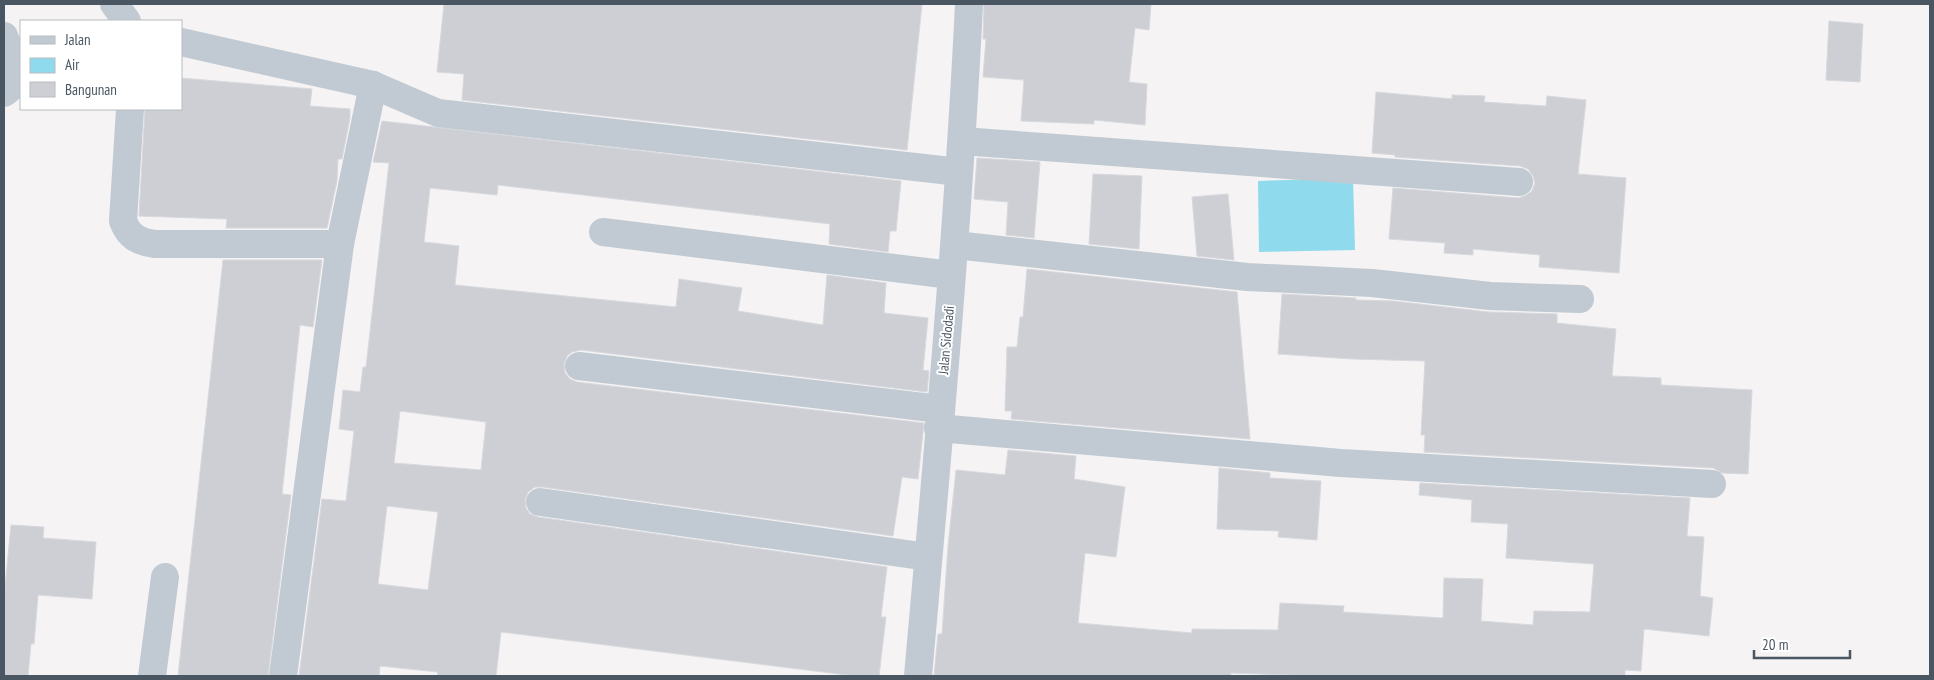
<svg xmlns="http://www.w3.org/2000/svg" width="1934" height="680" viewBox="0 0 1934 680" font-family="'PT Sans Narrow',sans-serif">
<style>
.water{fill:#90daee}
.building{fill:#cdcfd5;stroke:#d7d9de;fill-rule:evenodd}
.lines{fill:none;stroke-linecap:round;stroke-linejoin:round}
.minor{stroke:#c1cad2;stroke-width:28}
.labels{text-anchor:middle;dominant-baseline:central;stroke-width:4;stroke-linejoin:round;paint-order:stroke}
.street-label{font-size:14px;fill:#4a5661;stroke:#fff}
</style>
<rect width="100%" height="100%" fill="#f5f3f3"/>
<path class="water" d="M1353,178L1355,250L1259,252L1258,181Z"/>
<g class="building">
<path d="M444,4H922L907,150L462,100L464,74L437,72Z"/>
<path d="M984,4H1151L1149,30L1135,28L1129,82L1147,84L1145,125L1094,120V124L1021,121L1024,80L983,77L986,39H983Z"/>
<path d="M1829,21L1863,24L1860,82L1826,80Z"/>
<path d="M181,78L312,89L310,106L350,109V118L342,159H338L337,181L327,228H226L227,219L139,216L145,109H181Z"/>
<path d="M1376,92L1452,99V95L1485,96L1484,102L1546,106L1547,96L1586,100L1578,174L1626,178L1619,273L1539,267L1540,255L1473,249V255L1444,253L1445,243L1389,239L1393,188L1518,198L1525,196L1532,191L1535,183L1533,176L1528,169L1520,166L1395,157V155L1372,153Z"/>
<path d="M382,121L901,181L896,231H890L888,252L829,244L830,224L498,185L497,195L430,188L424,242L459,246L455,285L676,307L679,279L742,288L738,311L823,325L827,275L886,283L884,313L928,318L923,370L929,371L927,392L581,350L572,352L567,356L564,364L565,373L570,379L577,382L924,423L918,479L902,477L893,536L542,487H535L528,492L525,500L526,508L530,514L538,517L887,567L881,617H886L879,676H855L501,632L496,676H437L438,672L380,666L379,676H299L322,499L346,501L354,431L339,429L343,390L360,392L363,367H366L389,163L373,162ZM400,411L486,422L481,470L394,463ZM387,506L438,512L428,590L378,584Z"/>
<path d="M977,158L1040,162L1034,238L1006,235L1008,202L974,199Z"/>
<path d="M1093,174L1142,176L1139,249L1089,244Z"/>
<path d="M1228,194L1234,260L1197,256L1192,197Z"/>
<path d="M223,260H322L313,327L300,325L282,494L291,495L268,676H178Z"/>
<path d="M1027,269L1237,292L1250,439L1011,419L1012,411H1005L1007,347H1017L1020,317H1023Z"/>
<path d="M1282,294L1356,298V300L1393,301L1489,312L1557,314V323L1616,329L1612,376L1661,378V385L1752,390L1748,474L1722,473L1713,468L1424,452L1425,435H1421L1425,361L1352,359L1278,354Z"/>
<path d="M1008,450L1076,456L1074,479L1125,487L1116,557L1085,553L1078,623L1192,633V629L1278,630L1280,603L1344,606L1343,612L1443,618L1444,578L1483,579L1481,621L1533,625L1534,611L1590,612L1594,564L1506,558L1508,524L1471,522L1472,500L1419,495L1420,483L1690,498L1687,536L1704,537L1700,596L1713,598L1709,636L1644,629L1641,671L1625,670V676H1320L1231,673V676H934L938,634H942L948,546L956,470L1005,475Z"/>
<path d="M1219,468L1270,473V478L1321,481L1317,540L1278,537L1279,531L1217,529Z"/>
<path d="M11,525L44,527L43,538L96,542L92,599L38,595L34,644H31L28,676H4V597Z"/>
</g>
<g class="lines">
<g class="minor">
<path d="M114,4L127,21"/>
<path d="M4,36C10,53 24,81 4,93"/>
<path d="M181,42L373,85L438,113L959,172"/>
<path d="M130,109L123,221C129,237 139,242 155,244H340"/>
<path d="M962,141L1519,182"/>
<path d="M603,232L951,275"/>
<path d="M955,245L1247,277L1372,283L1490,296L1580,299"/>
<path d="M579,366L940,409"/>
<path d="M938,428L1341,463L1712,484"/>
<path d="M540,502L928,557"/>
<path d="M152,676L165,577"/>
<path d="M283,676L340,244L373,85"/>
<path d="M918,676C938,452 958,228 969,4"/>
</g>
</g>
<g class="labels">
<g class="street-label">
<text transform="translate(946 340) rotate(-85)">Jalan Sidodadi</text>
</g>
</g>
<rect width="1934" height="680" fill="none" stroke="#4a5661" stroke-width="10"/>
<rect x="20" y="20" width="162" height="90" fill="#ffffff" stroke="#b7bbc0"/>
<rect x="30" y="36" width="25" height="8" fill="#c1cad2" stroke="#b7bbc0"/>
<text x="65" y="45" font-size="15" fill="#4a5661">Jalan</text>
<rect x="30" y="58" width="25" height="15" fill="#90daee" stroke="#b7bbc0"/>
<text x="65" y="70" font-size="15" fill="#4a5661">Air</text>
<rect x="30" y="82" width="25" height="15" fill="#cdcfd5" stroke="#b7bbc0"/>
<text x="65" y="95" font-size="15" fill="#4a5661">Bangunan</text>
<path d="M1754 650v8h96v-8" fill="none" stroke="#4a5661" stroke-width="2.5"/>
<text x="1762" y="650" font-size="15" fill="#4a5661" stroke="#ffffff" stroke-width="4" paint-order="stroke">20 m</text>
</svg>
